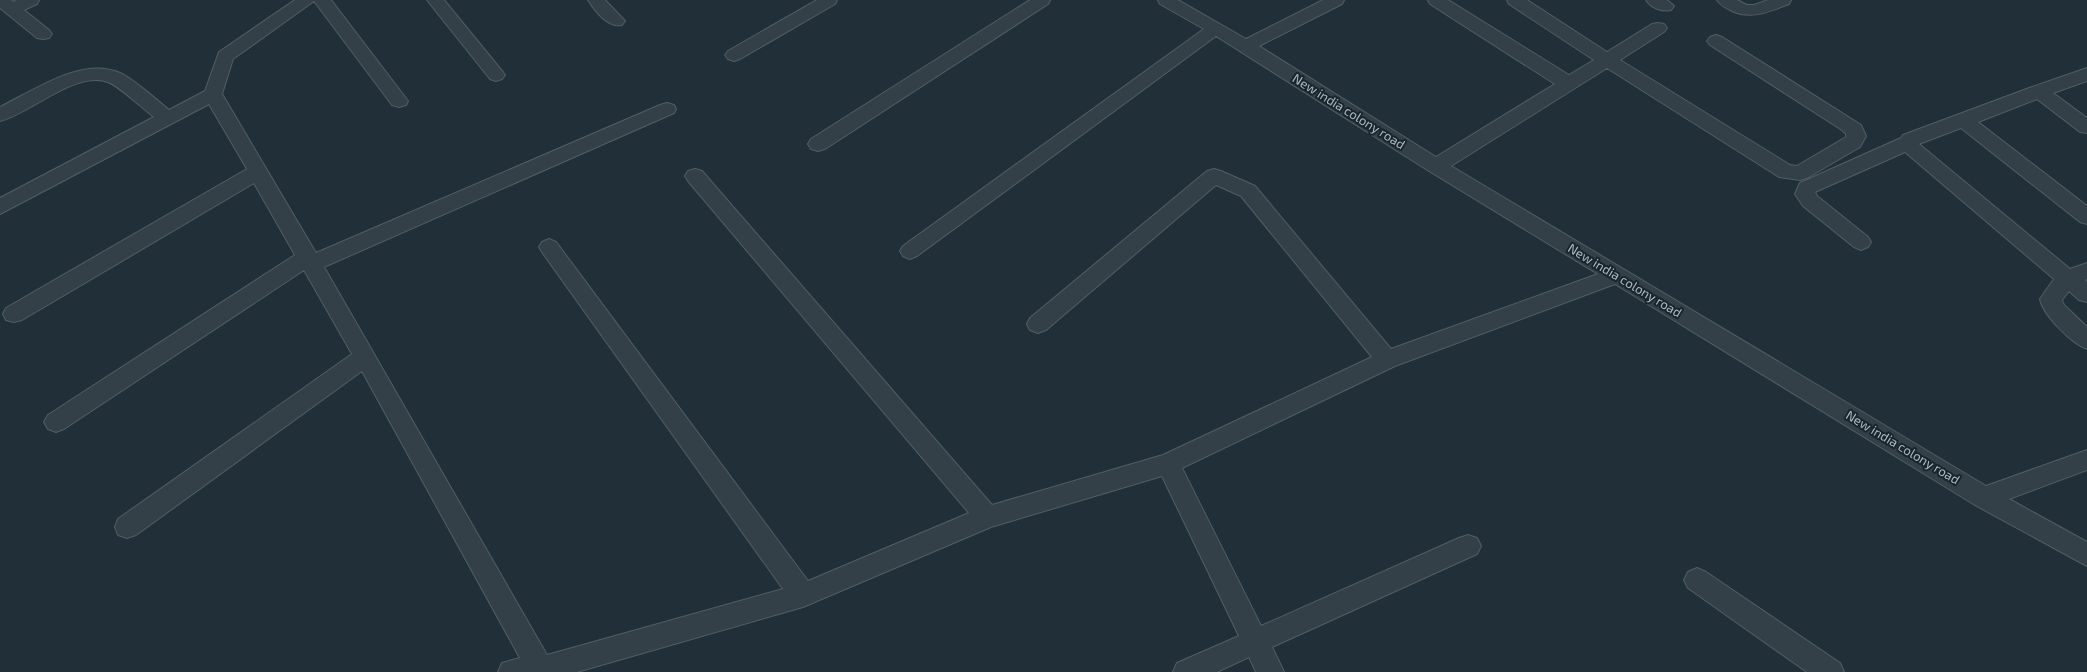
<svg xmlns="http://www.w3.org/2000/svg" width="2087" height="672" viewBox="0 0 2087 672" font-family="'Exo 2',sans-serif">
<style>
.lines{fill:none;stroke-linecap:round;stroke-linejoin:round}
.street-casing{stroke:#515e66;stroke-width:2}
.street{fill:#344048;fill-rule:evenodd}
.labels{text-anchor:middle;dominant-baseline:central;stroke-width:4;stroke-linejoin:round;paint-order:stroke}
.street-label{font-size:13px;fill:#aebbc5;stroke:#19252d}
</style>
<rect width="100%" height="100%" fill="#202f38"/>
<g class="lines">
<g class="street-casing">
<g id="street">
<path d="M0,0H11L13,2L17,0H39L37,4L24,10L49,30L52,34L49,38L43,39L37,38L0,8Z"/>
<path d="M295,0H331L408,101L406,105L399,107L392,105L314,1L233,59L222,94L316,253L660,105L667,103L674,105L676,109L674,113L324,267L547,655L783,589L542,252L539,247L542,242L549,239L556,242L808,581L969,513L688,181L685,176L688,171L695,169L702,171L992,505L1163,455L1372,357L1241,196L1216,185L1046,330L1038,333L1030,330L1027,324L1030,318L1207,171L1214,169L1221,171L1255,186L1391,349L1598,274L1429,171L1216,36L917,256L910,259L903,256L900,251L903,246L1204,29L1160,4L1158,0H1178L1246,39L1323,0H1344L1342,4L1259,46L1436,157L1555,84L1430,4L1428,0H1448L1569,75L1594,60L1509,4L1507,0H1527L1607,52L1652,24L1658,23L1664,24L1667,28L1664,32L1620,60L1790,165L1797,166L1846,137V134L1842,130L1710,45L1707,41L1710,37L1716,35L1722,37L1861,125L1866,136L1860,147L1807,178L1800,180L1779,177L1607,68L1451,166L1986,486L2087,450V470L2009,499L2087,542V566L1975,505L1615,284L1395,366L1182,468L1261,626L1459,538L1468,535L1477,538L1481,546L1477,554L1272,647L1284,672H1256L1249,657L1217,672H1173L1177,663L1239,636L1162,476L991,527L803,607L577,672H498L502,663L520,658L362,371L136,535L127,538L118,535L115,527L118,519L352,354L304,270L64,429L56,432L48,429L44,422L48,415L295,255L254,183L22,320L14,322L6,320L3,314L6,308L247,169L209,104L0,214V198L154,117C143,109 119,86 108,82C76,70 31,113 0,121V107C33,91 82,56 120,73C132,78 157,100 169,110L205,91L219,52Z"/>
<path d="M427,0H444L502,71L505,75L502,79L496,81L490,79Z"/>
<path d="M588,0H605L625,21L622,25C608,28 595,11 588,0Z"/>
<path d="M817,0H837L835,4L740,59L734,61L728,59L725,55L728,51Z"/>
<path d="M1030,0H1050L1048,4L825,149L818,151L811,149L808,144L811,139Z"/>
<path d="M1646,0H1667L1674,6L1671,10C1662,12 1651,8 1646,0Z"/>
<path d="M1717,0H1737L1747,5H1754L1768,0H1791L1789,4C1770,11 1752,20 1732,11C1726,8 1720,5 1717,0Z"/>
<path d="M2087,68V81L2053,93L2087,118V133L2080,132L2037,99L1978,122L2087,206V224L2080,222L1961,128L1919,144L2070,269L2087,263V279L2085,280L2087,282V302L2079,300L2069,291L2062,300L2064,305L2087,327V349C2072,344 2043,315 2040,299L2054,279L1905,152L1815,192L1817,196L1868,237L1871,242L1868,247L1861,250L1854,247L1803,206L1795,194L1800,183L1901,138L1903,135L2032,87Z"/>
<path d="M1697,568L1706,572L1840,663L1844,672H1807L1688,588L1684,580L1688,572Z"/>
</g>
</g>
<use href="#street" class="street"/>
</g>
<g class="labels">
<g class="street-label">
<text transform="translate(1349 111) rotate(32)">New india colony road</text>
<text transform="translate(1625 280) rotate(31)">New india colony road</text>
<text transform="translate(1903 447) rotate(31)">New india colony road</text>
</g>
</g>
</svg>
